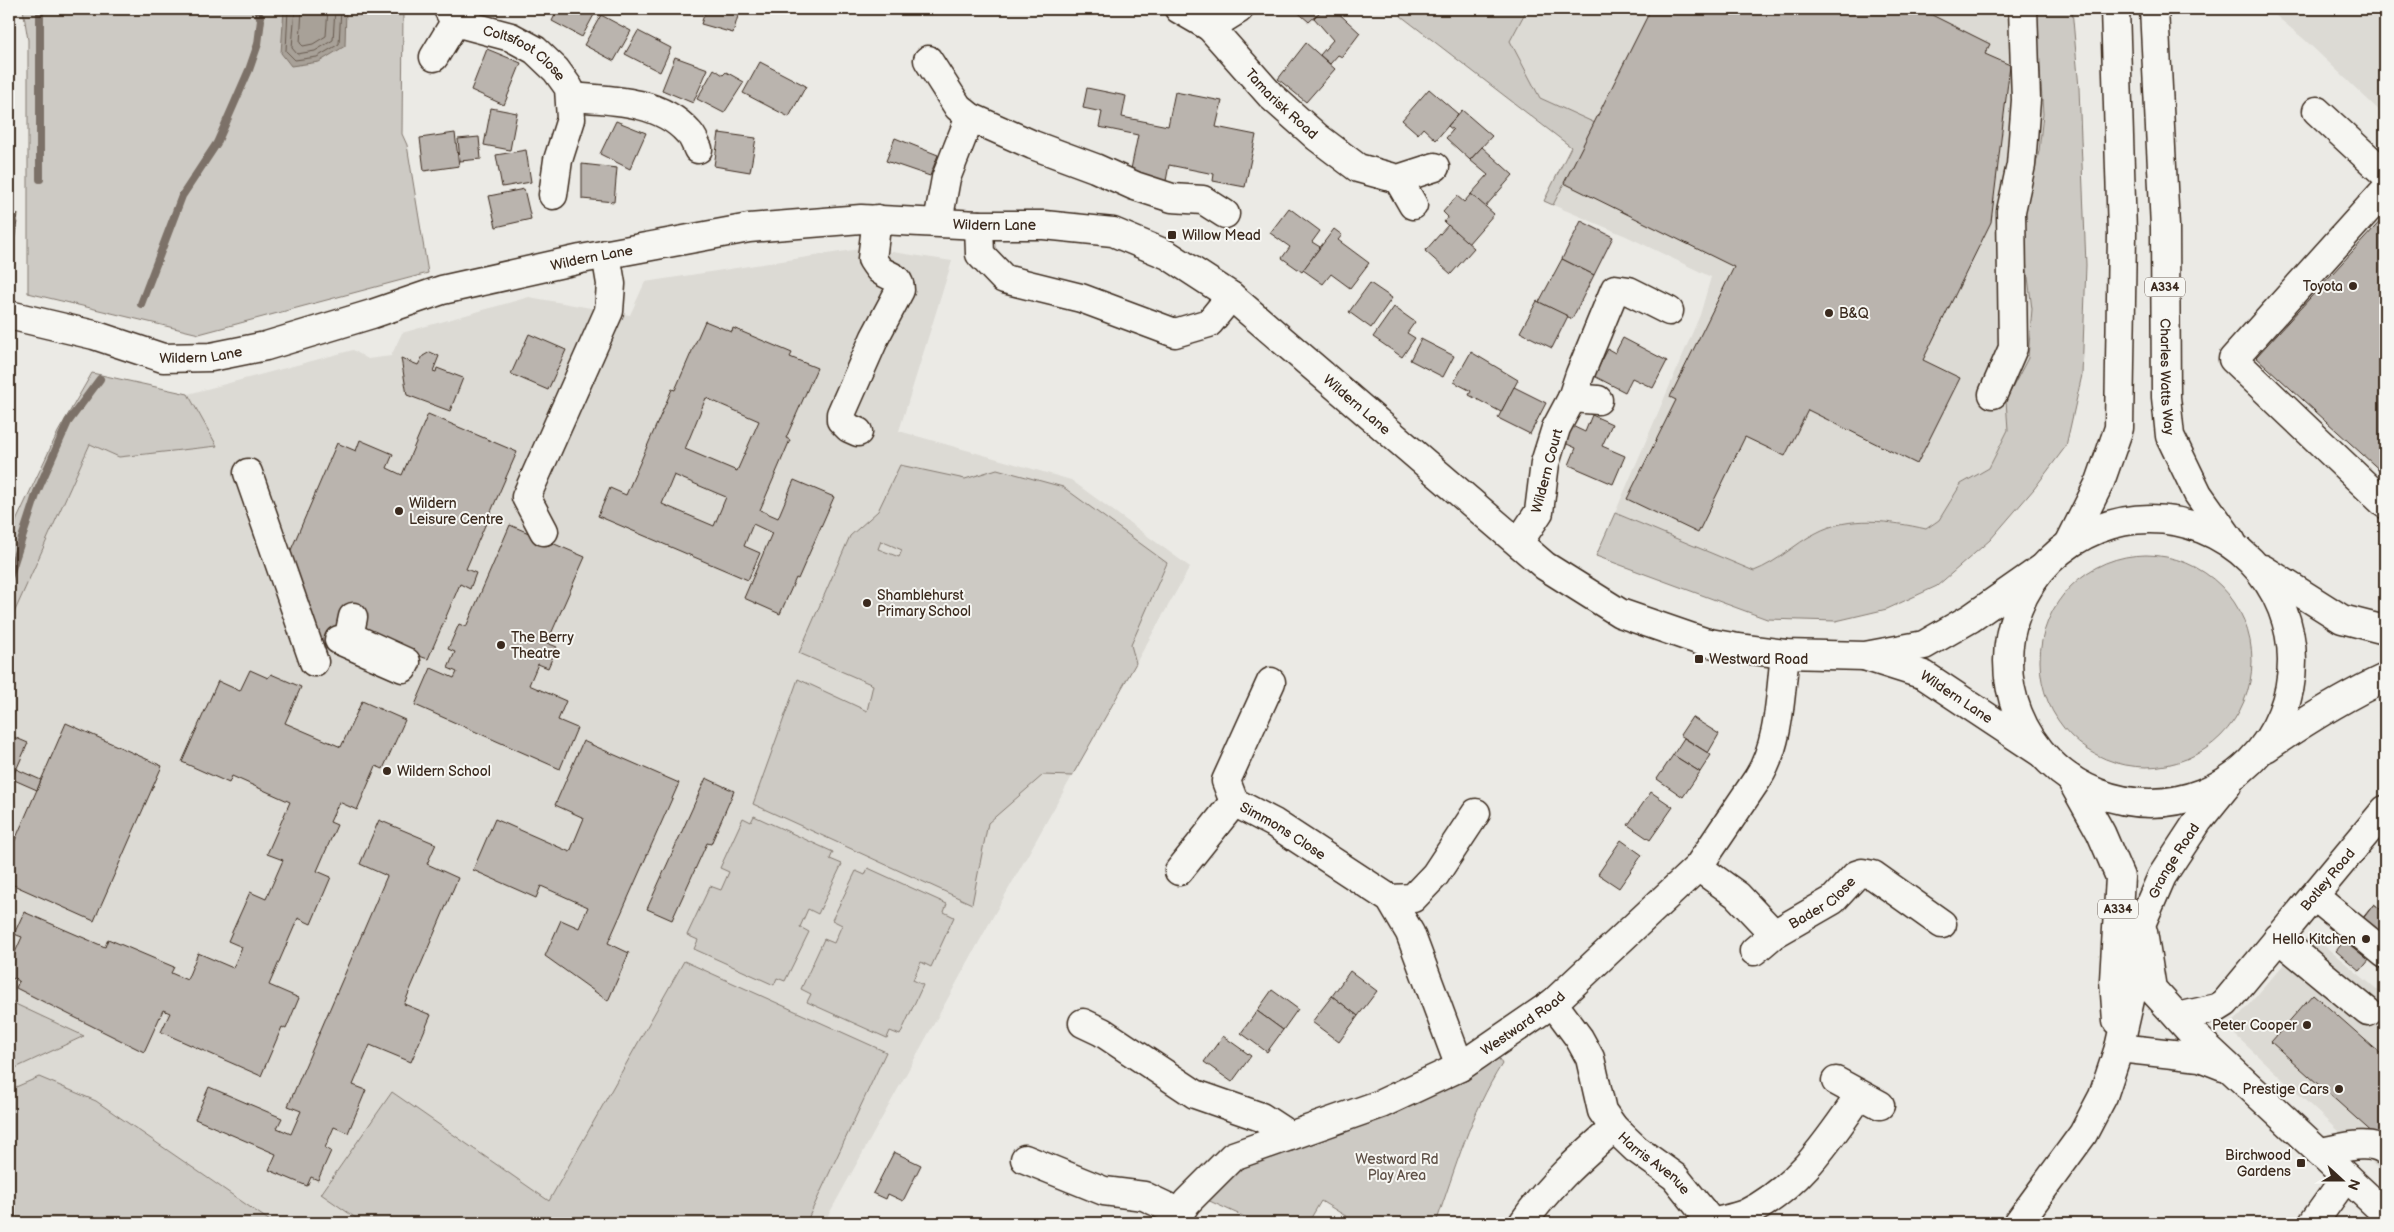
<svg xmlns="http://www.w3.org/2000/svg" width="2394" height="1232" viewBox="0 0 2394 1232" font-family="'Balsamiq Sans',sans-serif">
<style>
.built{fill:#dcdad4}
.green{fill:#cdcac4;stroke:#847a71;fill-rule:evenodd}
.water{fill:#a8a198;stroke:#7c7167}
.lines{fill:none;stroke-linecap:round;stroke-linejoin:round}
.shore{stroke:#675a4f;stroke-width:1}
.stream{stroke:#7c7167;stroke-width:8}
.building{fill:#bab4ae;stroke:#3b2a1e;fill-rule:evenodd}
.minor-casing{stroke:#3b2a1e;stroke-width:31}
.major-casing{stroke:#3b2a1e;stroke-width:31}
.minor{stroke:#f6f6f2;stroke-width:28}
.major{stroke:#f6f6f2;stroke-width:28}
.poi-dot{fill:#3b2a1e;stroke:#f6f6f2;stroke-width:2}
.labels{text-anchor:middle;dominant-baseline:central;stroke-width:4;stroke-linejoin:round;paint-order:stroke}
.shield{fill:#f6f6f2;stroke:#73675e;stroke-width:1}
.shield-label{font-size:12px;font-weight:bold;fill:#3b2a1e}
.street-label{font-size:14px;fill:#3b2a1e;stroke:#f6f6f2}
.poi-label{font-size:14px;fill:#3b2a1e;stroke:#f6f6f2;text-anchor:start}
.park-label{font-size:14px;fill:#605248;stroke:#f6f6f2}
</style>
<rect width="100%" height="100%" fill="#ebeae5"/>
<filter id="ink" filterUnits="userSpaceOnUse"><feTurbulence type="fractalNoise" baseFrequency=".02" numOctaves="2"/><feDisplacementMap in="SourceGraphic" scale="10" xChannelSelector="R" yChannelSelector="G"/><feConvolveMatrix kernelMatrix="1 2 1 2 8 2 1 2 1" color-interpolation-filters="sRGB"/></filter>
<g filter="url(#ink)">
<g class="built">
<path d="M1527,9H2036L2043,114L2025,253L2032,309L2028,358L2006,400L2008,430L1989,468L1961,484L1939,520L1926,529L1897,522L1848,523L1817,532L1783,557L1754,571L1615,513L1700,315L1711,277L1626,236L1553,205L1595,123L1540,98L1510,41Z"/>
<path d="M2268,9H2385V116L2305,40Z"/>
<path d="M866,248L952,261L899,431L1071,480L1190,567L995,913L824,1223H9V1071L83,1036L9,1001V624L90,444L119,457L216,446L188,394L353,350L368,359L391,356L402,333L529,297L630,315L645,282Z"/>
<path d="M2310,934L2385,996V1175L2232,1032V1024Z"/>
</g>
<g class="green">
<path d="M23,9H403L402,134L407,145L428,273L199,334L28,293V40Z"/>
<path d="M1408,9H1527L1510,41L1540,98L1595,123L1553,205L1544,201L1571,147L1401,16Z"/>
<path d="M2036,9H2072L2079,88L2086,265L2082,375L2066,446L2034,489L1990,540L1937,586L1887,609L1836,621L1767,619L1596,556L1615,513L1754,571C1778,562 1794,544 1816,533C1849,515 1891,521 1926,529L1939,520L1961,484L1989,468L2008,430L2006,400L2028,358L2032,309L2025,253V211L2039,151L2043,114Z"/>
<path d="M92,373L188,394L217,446L119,457L90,444L9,624V536L58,432Z"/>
<path d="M900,465L965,479L997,469L1063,487L1167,563L1131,645L1136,663L1072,776L1043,775L988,823L972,904L753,804L798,679L867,711L873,685L799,653L850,536L878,511ZM881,541L902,550L899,557L878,549Z"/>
<circle cx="2146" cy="661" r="106"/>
<path d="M754,816L833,852L830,859L842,864L818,914L808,909L800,927L809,932L785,981L777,978L774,985L694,949L698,940L687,935L710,886L721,890L729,872L720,868L743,818L751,822Z"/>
<path d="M868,868L947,904L944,912L954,917L931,967L921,962L913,980L923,985L900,1035L890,1031L887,1038L807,1002L811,994L801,989L824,939L834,943L842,925L832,920L856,871L865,875Z"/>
<path d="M684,961L886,1052L806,1223H363L321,1194L392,1092L549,1201Z"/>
<path d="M9,1001L84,1036L9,1071Z"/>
<path d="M1498,1057L1502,1064C1471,1113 1455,1169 1436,1223H1357L1321,1201L1308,1223H1258L1203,1198L1232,1169Z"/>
<path d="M39,1077L96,1101L273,1223H9V1090Z"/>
</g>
<path class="water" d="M284,9H346L345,46L319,62L291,66L281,53Z"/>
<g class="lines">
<g class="shore">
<path d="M288,9L286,51L295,60L317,57L339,44L341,9"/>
<path d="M295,9L292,48L297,54L315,51L333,40L335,9"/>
<path d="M302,9L300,43L303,46L313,44L326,36L328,9"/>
</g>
<g class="stream">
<path d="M40,9V179"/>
<path d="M141,304L182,196L217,143L249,70L258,44L261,20L257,9"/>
<path d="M9,578L37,492L68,422L100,379"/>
</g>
</g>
<g class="building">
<path d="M558,9H592L596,11L582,37L552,21Z"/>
<path d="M706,9H740L733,33L701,24Z"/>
<path d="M1294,9H1323L1309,22Z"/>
<path d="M1323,9H1334L1360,33L1342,57L1338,55L1330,64L1320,55L1333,40L1314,18Z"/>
<path d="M1651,9H1920L1990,44L1985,54L2010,65L1991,222L1923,360L1960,378L1917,464L1808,410L1785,456L1745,437L1698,533L1627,499L1676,400L1670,397L1734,267L1564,183Z"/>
<path d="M601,15L631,31L614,61L584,45Z"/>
<path d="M638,31L671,48L660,72L625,54Z"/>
<path d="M1306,43L1335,69L1306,102L1278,79Z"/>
<path d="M487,49L521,63L504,105L471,90Z"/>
<path d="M675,57L708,69L693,103L662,90Z"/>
<path d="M760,62L806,86L789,117L743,93Z"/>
<path d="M714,69L723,75L726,72L744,82L724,113L697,99Z"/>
<path d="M1087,88L1126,96L1122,117L1168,126L1175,92L1222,101L1216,127L1256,135L1245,187L1213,181L1214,174L1169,165L1166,181L1130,174L1138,135L1099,127L1102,112L1083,108Z"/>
<path d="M1429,89L1458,114L1436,140L1423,128L1418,134L1402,120Z"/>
<path d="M491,108L517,113L510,150L484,145Z"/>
<path d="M1462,110L1492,136L1470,160L1446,138L1453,130L1448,126Z"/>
<path d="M616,121L646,133L630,169L600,154Z"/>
<path d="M455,133L459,166L424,171L420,138Z"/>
<path d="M719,133L756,138L750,172L714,166Z"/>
<path d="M479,137L481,159L460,161L458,139Z"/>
<path d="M895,138L938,155L930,176L886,161Z"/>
<path d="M1482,147L1513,175L1485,207L1471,194L1488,175L1470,160Z"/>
<path d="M526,150L531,182L502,187L496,155Z"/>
<path d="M582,164L617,168L614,202L582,199Z"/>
<path d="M524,189L531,219L496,227L489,196Z"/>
<path d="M1471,194L1494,214L1468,244L1444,222L1448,217L1443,212L1457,196L1464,202Z"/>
<path d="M1289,208L1320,231L1312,242L1320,247L1302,272L1282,258L1290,247L1270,233Z"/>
<path d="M9,212L18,214L11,262H9Z"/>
<path d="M2385,216V475L2256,357Z"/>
<path d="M1581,221L1613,237L1594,275L1562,259Z"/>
<path d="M1448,225L1474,248L1451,274L1425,251Z"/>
<path d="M1334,229L1342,235L1338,240L1369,263L1350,288L1331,274L1323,284L1303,270Z"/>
<path d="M1562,259L1594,275L1572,319L1539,302Z"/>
<path d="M1370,283L1392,298L1371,328L1349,312Z"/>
<path d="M1537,301L1568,316L1552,348L1520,332Z"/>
<path d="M1394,307L1415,322L1407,333L1415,338L1402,357L1373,337Z"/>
<path d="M705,321L732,332L733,328L792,353L790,357L817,368L786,438L790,440L760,510L778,518L794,480L834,497L798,579L796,578L780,614L744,598L772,533L753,524L744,546L760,553L748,580L598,516L610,488L626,495L672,389L675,390ZM706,398L759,421L737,471L685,449ZM674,475L726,497L714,526L662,504Z"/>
<path d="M529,334L566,350L548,390L511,374Z"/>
<path d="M1623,338L1667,361L1653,388L1632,378L1625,392L1594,376L1608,349L1615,353Z"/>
<path d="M1421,339L1454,356L1443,377L1410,360Z"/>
<path d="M430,352L439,356L433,371L436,372L437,368L463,378L450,411L407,395L401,358L418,365L423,356Z"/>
<path d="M1471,352L1518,380L1501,412L1469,395L1471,391L1454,382Z"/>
<path d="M1514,387L1546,403L1530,434L1498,418Z"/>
<path d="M428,414L517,452L466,569L476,573L470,589L460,584L428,659L355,634L322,651L288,548L291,550L337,443L356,451L360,440L393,454L387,468L402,475Z"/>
<path d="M1592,415L1612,424L1602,446L1625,456L1613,484L1569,465L1576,448L1560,441L1568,424L1585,432Z"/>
<path d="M510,525L585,557L547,643L557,647L548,668L538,664L529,685L566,701L558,720L577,728L560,769L415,705L431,668L454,678L457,672L448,668L455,652L448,649L459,624L466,627Z"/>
<path d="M250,670L268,678L271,674L301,687L285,723L341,747L362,701L405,720L383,769L376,766L357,810L339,802L330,822L337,825L317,871L331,877L311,924L298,918L269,985L299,998L286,1029L282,1027L261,1076L161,1032L170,1013L163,1010L144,1052L16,988L19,981L9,977V966L22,937L14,934L24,912L105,947L108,939L174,967L171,973L187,980L198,953L233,968L242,947L228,941L250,892L266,899L283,860L267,854L290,802L232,776L229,783L182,762L218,681L240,691Z"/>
<path d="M1692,717L1719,734L1708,753L1680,735Z"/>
<path d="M66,723L162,766L94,921L9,883V854Z"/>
<path d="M9,735L28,743L9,786Z"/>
<path d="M1684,738L1711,755L1700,772L1673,755Z"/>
<path d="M583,741L679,783L608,943L629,953L608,1001L545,956L561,920L579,928L588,907L541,886L536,898L473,870L495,819L570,852L584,818L555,805Z"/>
<path d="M1673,755L1700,772L1683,797L1657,779Z"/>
<path d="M16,769L41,780L37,790L12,779Z"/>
<path d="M706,778L734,791L711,844L707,843L672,920L647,909Z"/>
<path d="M1651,792L1673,807L1650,840L1628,825Z"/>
<path d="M379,820L436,844L427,864L458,878L404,1004L431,1015L411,1062L370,1045L353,1085L366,1090L348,1133L334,1127L325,1148L331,1151L318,1180L311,1177L307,1186L269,1170L276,1154L195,1119L209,1087L282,1118L277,1128L291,1134L301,1111L288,1106L387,876L360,864Z"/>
<path d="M1621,840L1642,855L1619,888L1598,874Z"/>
<path d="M2374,904L2385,913V941L2360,971L2336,951Z"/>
<path d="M2374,904L2385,913V941L2359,924Z"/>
<path d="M1350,971L1377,991L1358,1016L1332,996Z"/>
<path d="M1272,990L1298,1009L1283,1030L1257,1011Z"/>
<path d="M2313,994L2381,1054L2385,1049V1144L2271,1042Z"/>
<path d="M1332,996L1358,1016L1339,1042L1312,1022Z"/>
<path d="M1257,1011L1283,1030L1267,1052L1241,1033Z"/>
<path d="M1223,1036L1251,1056L1232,1082L1204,1062Z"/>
<path d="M894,1152L921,1165L903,1201L888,1194L886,1199L873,1193Z"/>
</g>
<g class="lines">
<g class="minor-casing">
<g id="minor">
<path id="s1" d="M448,9L455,22L511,37L535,50L556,70L569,88L571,119L558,160L553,195"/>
<path id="s2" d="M1179,9L1210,27L1271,96L1317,137L1358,168L1398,179L1435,167"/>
<path d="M1210,27L1239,9"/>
<path d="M434,57L455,22"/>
<path d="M928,60L958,107L970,117L1033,145L1095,168L1135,186L1172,198L1203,200L1225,214"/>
<path d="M571,97C610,100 660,100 688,132C693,136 695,143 698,149"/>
<path d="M2317,111L2385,174"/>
<path d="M1398,179L1413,205"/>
<path d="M2385,190L2233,359L2385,504"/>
<path d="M938,222L946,178L970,117"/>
<path d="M979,225L980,254L1004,279L1081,298L1175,333L1209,323L1231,296"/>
<path id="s3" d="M9,315L94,335L163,358L211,357L266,346L372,314L442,290L581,259L749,228L861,219L979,225H1044L1113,232L1168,255L1231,296L1545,566L1620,613L1704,642L1738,648L1785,654L1865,656L1924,645L1971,618L2041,569"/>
<path d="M1993,394L2013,348L2011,211L2021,165L2026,100L2023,9"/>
<path d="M1572,398L1598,400"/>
<path d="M858,432L849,428L841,420V414L875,337L900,290C900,276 889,277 880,270C877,267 874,262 872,259L877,219"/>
<path d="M248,473L314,662"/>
<path d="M544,531L526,497L609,311L611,284L606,254"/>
<path d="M1519,542L1539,512L1545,463L1556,428L1572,398L1580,374L1615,289L1629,291L1669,311"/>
<path d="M339,640L403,668L406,662L349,636L353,617"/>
<path id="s4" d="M1867,657L1924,675L2040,752"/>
<path id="s5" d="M1271,682L1226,781L1234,802L1274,823L1390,899L1410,933L1460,1067"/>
<path d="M1698,867L1737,895L1774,934"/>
<path d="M1179,871L1234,802"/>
<path d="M2314,896L2385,954"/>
<path d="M1390,899L1413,898L1435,875L1476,813"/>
<path d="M2143,932L2152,989L2193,1034L2385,1213"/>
<path d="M2278,938L2368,1012"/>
<path id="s6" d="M1754,951L1774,934L1833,900L1856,875L1862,873L1873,875L1942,924"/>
<path id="s7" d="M1553,1003L1579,1038L1590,1058L1602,1111L1614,1128L1636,1149L1675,1177L1712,1223C1722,1220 1735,1218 1745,1214C1798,1188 1828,1141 1860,1095"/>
<path id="s8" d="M2178,1017L2217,1008L2225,1003L2385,810"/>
<path d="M1083,1023L1102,1032L1195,1094L1261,1117L1290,1136"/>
<path d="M2119,1048L2200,1057L2223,1066"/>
<path d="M1836,1081L1880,1105"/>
<path d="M2320,1152C2339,1149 2368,1139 2385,1151"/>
<path d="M1025,1159L1104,1191L1144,1196L1180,1213"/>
<path id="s9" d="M1173,1223L1187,1202L1233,1156L1381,1104L1460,1067L1553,1003L1698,867L1758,778C1780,743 1780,695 1785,654"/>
<path d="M1523,1223C1548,1186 1580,1158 1614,1128"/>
<path d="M2313,1223L2346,1177"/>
</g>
</g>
<g class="major-casing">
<g id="major">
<path id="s10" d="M2154,9L2165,227L2166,397L2170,436L2198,494L2232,542"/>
<circle cx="2150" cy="661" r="142"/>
<path d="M2069,544L2100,482L2119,428L2122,233L2115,9"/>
<path d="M2263,569L2342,619L2385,630"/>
<path d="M2266,748C2304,722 2343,697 2385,678"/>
<path d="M2072,781L2101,833L2120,877L2114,980L2117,1021"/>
<path id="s11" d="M2018,1223L2083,1134L2103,1096L2119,1048L2132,991L2142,922L2162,876L2198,821L2227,785"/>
</g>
</g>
<use href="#minor" class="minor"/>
<use href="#major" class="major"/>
</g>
</g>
<g class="poi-dot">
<rect x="1167" y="230" width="10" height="10" rx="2.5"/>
<circle cx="2353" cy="286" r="5"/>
<circle cx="1829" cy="313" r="5"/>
<circle cx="399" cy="511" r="5"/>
<circle cx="867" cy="603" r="5"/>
<circle cx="501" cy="645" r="5"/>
<rect x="1694" y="654" width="10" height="10" rx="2.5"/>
<circle cx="387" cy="771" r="5"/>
<circle cx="2366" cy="939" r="5"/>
<circle cx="2307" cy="1025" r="5"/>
<circle cx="2339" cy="1089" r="5"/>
<rect x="2296" y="1158" width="10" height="10" rx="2.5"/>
</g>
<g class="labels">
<g class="shield">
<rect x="2145" y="277.5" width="40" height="19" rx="4"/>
<rect x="2098" y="899.5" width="40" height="19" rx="4"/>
</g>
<g class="shield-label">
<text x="2165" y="287">A334</text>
<text x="2118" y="909">A334</text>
</g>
<g class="street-label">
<text stroke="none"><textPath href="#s1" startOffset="92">Coltsfoot Close</textPath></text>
<text stroke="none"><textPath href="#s2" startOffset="141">Tamarisk Road</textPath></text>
<text stroke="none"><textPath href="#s3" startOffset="1008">Wildern Lane</textPath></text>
<text stroke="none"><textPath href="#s3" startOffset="602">Wildern Lane</textPath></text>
<text stroke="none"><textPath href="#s3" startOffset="198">Wildern Lane</textPath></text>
<text stroke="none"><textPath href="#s10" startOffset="368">Charles Watts Way</textPath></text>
<text stroke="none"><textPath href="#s3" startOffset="1428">Wildern Lane</textPath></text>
<text transform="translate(1547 471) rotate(-75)">Wildern Court</text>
<text stroke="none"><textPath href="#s4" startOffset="99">Wildern Lane</textPath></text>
<text stroke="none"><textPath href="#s5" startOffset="188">Simmons Close</textPath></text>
<text stroke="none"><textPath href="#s11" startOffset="401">Grange Road</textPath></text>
<text stroke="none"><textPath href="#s8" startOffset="210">Botley Road</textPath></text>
<text stroke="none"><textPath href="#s6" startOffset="84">Bader Close</textPath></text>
<text stroke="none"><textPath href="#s9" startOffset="411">Westward Road</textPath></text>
<text stroke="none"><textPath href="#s7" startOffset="195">Harris Avenue</textPath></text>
</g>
<g class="poi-label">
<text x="1182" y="235">Willow Mead</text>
<text x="2343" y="286" text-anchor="end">Toyota</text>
<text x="1839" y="313">B&amp;Q</text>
<text x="409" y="503">Wildern<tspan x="409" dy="16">Leisure Centre</tspan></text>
<text x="877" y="595">Shamblehurst<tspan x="877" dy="16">Primary School</tspan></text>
<text x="511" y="637">The Berry<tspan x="511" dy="16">Theatre</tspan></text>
<text x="1709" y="659">Westward Road</text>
<text x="397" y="771">Wildern School</text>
<text x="2356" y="939" text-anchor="end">Hello Kitchen</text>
<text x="2297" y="1025" text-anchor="end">Peter Cooper</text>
<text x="2329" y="1089" text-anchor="end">Prestige Cars</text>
<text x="2291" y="1155" text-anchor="end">Birchwood<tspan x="2291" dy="16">Gardens</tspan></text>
</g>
<g class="park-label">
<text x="1397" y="1159">Westward Rd<tspan x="1397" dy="16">Play Area</tspan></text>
</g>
</g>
<rect width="2394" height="1232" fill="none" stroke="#f6f6f2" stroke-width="30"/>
<rect x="15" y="15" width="2364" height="1202" fill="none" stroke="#3b2a1e" stroke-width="2" filter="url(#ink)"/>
<g transform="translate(2342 1180) rotate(111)" stroke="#f6f6f2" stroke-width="4" paint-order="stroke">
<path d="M0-4L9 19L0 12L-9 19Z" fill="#3b2a1e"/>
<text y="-8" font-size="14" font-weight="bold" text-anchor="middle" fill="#3b2a1e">N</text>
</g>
</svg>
